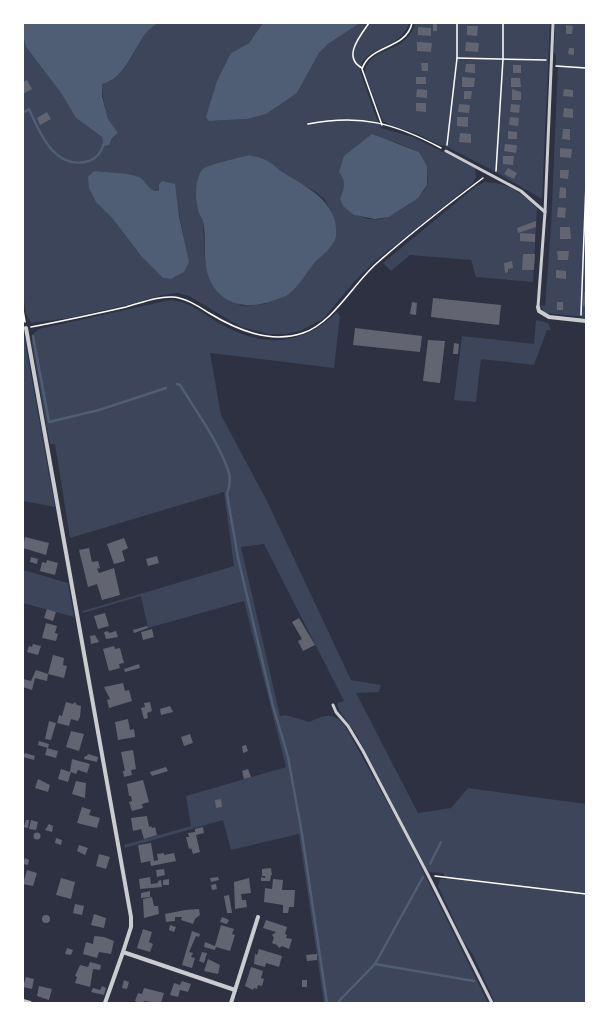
<svg xmlns="http://www.w3.org/2000/svg" width="609" height="1026" viewBox="0 0 609 1026" font-family="Barlow,sans-serif">
<style>
.green{fill:#3c4559;fill-rule:evenodd}
.water{fill:#4f5d75}
.lines{fill:none;stroke-linecap:round;stroke-linejoin:round}
.stream{stroke:#4f5d75;stroke-width:2.5}
.building{fill:#626471}
.path{stroke:#fff;stroke-width:1.5}
.service{stroke:#caccd0;stroke-width:3}
.minor{stroke:#caccd0;stroke-width:4}
</style>
<rect width="100%" height="100%" fill="#2d3142"/>
<g class="green">
<path d="M158,23H263L249,43L231,53L209,121L247,119L297,93L319,53L328,44L360,23H409C402,50 361,46 360,71L376,117L381,128L413,137L475,168L476,178L473,183L374,262L354,282L323,319L300,331L285,334H269L241,327L189,296L178,293L162,295L127,305L69,318L31,323L26,314L23,295V35L26,47L61,93L76,118L102,137L104,146L108,145L112,138L116,135C116,126 110,127 108,119C105,107 102,96 102,84C124,81 134,49 146,33C149,29 154,26 158,23ZM395,142L419,152C423,162 430,174 427,185C424,193 417,198 410,202C404,206 397,213 390,216C373,225 347,215 340,199L345,186L344,178ZM249,155L270,163L279,171L316,192L324,199L331,210L334,243L313,265L265,304L241,306L210,278L205,261L203,220L197,204V180L212,165L224,163ZM141,178L150,190L159,192L177,203L186,249L184,272L171,279L163,278L142,257L112,218L96,202Z"/>
<path d="M415,23H550L542,199L492,170L443,145H440L418,134L392,126L383,121L365,75C366,44 406,57 415,23Z"/>
<path d="M555,23H586V317L544,313L541,305L545,306L551,227L558,65H556V56L554,52Z"/>
<path d="M485,182C506,182 522,193 537,208L533,282L476,277L471,260L410,255L391,271L383,263L476,186Z"/>
<path d="M170,300C189,301 204,314 219,323C262,348 302,347 337,312L340,316L334,368L210,353L221,415L267,501L351,680L381,685L379,692L356,693L418,813L451,808L468,788L586,804V1003H495L473,955L464,942L438,886L440,879H446L443,873L430,872L426,868L356,734L339,710L337,703L344,701L264,544L241,547L280,716L286,715L309,722C325,715 333,711 345,726L402,829L488,1003H324L299,834L231,850L223,820L125,848L124,845L191,826L186,796L286,767L244,601L148,628L141,596L83,613V611L234,566L224,492L70,538L55,444H50L32,345V335L39,329Z"/>
<path d="M536,320L548,323L551,330H547L534,365L481,359L476,402L454,400L462,336L534,344Z"/>
<path d="M23,331L24,336L55,507L23,501Z"/>
<path d="M23,570L68,583L74,617L23,603Z"/>
</g>
<g class="water">
<path d="M24,23H158C154,26 149,29 146,33C133,50 124,80 102,84V96L108,119L118,133L112,138L109,145L104,146L102,137L76,118L61,93L26,47L23,35Z"/>
<path d="M263,23H360L328,44L319,53L297,93L266,114L247,119L209,121L206,117L217,81L231,53L249,43Z"/>
<path d="M372,134L419,152L427,166V185L418,198L389,217L375,219L354,215L343,206L340,199C344,188 347,182 339,172L344,156Z"/>
<path d="M249,155C256,157 264,158 269,162C275,165 278,170 284,173C308,188 339,202 336,236C335,247 318,258 312,266C304,276 297,289 286,296C282,298 276,299 272,301C247,310 220,305 209,278C202,259 207,240 203,221C202,218 200,215 199,213C195,202 194,178 203,169C209,164 240,158 249,155Z"/>
<path d="M94,171C108,173 126,172 139,177C147,181 148,192 159,191V184L162,181L175,184L179,216L189,262L184,272L171,279L163,278L142,257L112,218L96,202L89,188L88,177Z"/>
</g>
<g class="lines">
<g class="stream">
<path d="M23,113L29,109C40,134 55,171 89,161C97,158 102,151 104,143"/>
<path d="M33,336L49,422L99,410L166,388"/>
<path d="M177,384L180,385C196,411 218,441 228,470C231,478 230,486 227,494L238,558L273,706L288,757L302,834L327,1003"/>
<path d="M430,864L441,842"/>
<path d="M375,964L423,877"/>
<path d="M337,1003L375,964L474,981"/>
</g>
</g>
<g class="building">
<rect x="433" y="24" width="4" height="7"/>
<path d="M566,25L573,26L572,34H566Z"/>
<path d="M467,26H478L477,36L467,35Z"/>
<path d="M418,27L431,28V36L418,35Z"/>
<path d="M417,42L432,43L431,52L417,51Z"/>
<path d="M466,42L479,43L478,52L465,51Z"/>
<path d="M569,48H574V55L568,54Z"/>
<path d="M421,63H428V71H422Z"/>
<path d="M466,64H475V73L465,72Z"/>
<rect x="513" y="65" width="8" height="8"/>
<rect x="416" y="77" width="10" height="7"/>
<path d="M462,77L475,78L474,87H462Z"/>
<path d="M511,78H520L521,87H511Z"/>
<path d="M27,80L32,89L23,94V82Z"/>
<path d="M417,89L427,90V98L416,97Z"/>
<path d="M512,89L521,92V100H512Z"/>
<path d="M564,89L573,90V97L563,96Z"/>
<path d="M464,91H472L471,99H464Z"/>
<path d="M416,103H426V112L416,111Z"/>
<path d="M459,104L470,105L469,113L458,112Z"/>
<path d="M511,104L520,105L519,113L510,112Z"/>
<path d="M564,108L573,109V118L563,117Z"/>
<path d="M47,112L51,119L40,125L37,118Z"/>
<path d="M457,117H468V127L457,126Z"/>
<path d="M510,117L519,118L518,126L509,125Z"/>
<path d="M563,129H570V140L562,139Z"/>
<path d="M508,131L517,132V139H508Z"/>
<path d="M460,133L471,134V143L459,142Z"/>
<path d="M505,144L517,145L516,153L504,151Z"/>
<path d="M560,148L572,149L571,158L560,157Z"/>
<path d="M503,156H514L513,165L503,164Z"/>
<path d="M508,168L517,173L514,179L504,174Z"/>
<path d="M560,170H569L568,179L560,178Z"/>
<path d="M560,187L566,188V198H559Z"/>
<path d="M558,207L566,208L565,218L557,217Z"/>
<path d="M536,221V227L518,233L517,228Z"/>
<path d="M560,227H570L571,239H560Z"/>
<path d="M520,233L535,234V242L520,241Z"/>
<path d="M557,251H569L568,260H558Z"/>
<path d="M523,254H535L534,270H522Z"/>
<path d="M512,261L513,268L508,269V272L505,273L504,263Z"/>
<path d="M556,270L566,271V279L556,278Z"/>
<path d="M584,292H586V307L583,306Z"/>
<path d="M433,298L501,305L499,325L431,317Z"/>
<path d="M412,302L417,303L416,315L410,314Z"/>
<rect x="557" y="302" width="6" height="8"/>
<path d="M355,328L422,336L420,352L353,345Z"/>
<path d="M428,340L445,341L440,383L423,381Z"/>
<path d="M454,343L459,344L458,354H453Z"/>
<path d="M25,537L49,543L46,555L23,548Z"/>
<path d="M124,538L128,548L122,551L125,561L114,564L107,544Z"/>
<path d="M89,548L92,562L98,561L100,568L97,569L99,573L114,568L120,595L102,600L97,584L88,587L79,550Z"/>
<path d="M157,556L159,563L148,566L146,559Z"/>
<path d="M31,557L38,559L37,564L30,562Z"/>
<path d="M47,560L58,563L55,575L40,571L42,562L46,563Z"/>
<path d="M47,609L56,612L53,621L44,618Z"/>
<path d="M105,613L109,626L98,629L94,616Z"/>
<path d="M299,618L315,645L303,651L298,641L302,639L292,622Z"/>
<path d="M46,623L57,626L55,633L58,634L56,641L42,638Z"/>
<path d="M147,626L148,628L134,633L133,630Z"/>
<path d="M152,629L154,637L143,640L141,632Z"/>
<path d="M108,631L109,633L116,631L118,637L106,639L104,632Z"/>
<path d="M95,635L99,642L91,644L90,636Z"/>
<path d="M33,644L41,646L38,655L27,652L29,646L32,647Z"/>
<path d="M114,646L115,649L120,648L124,663L119,664L120,668L109,671L103,649Z"/>
<path d="M53,655L64,658L63,665L67,666L64,678L48,674Z"/>
<path d="M139,664L140,668L125,672L124,669Z"/>
<path d="M36,670L48,674L47,681L35,678L32,690L23,687V679L31,681Z"/>
<path d="M123,683L125,691L129,690L132,701L109,708L107,700L110,699L104,687Z"/>
<path d="M66,702L73,704L75,702L77,705L81,706L80,717L78,721L71,719L69,726L57,723L59,715L62,716Z"/>
<path d="M150,702L152,711L147,713L148,718L144,719L141,708L145,707L144,703Z"/>
<path d="M170,706L173,712L161,715L160,709Z"/>
<path d="M128,719L130,730L134,729L135,737L118,740L115,722Z"/>
<path d="M49,721L56,723L51,740L45,739Z"/>
<path d="M71,731L84,734L79,751L66,747Z"/>
<path d="M190,734L193,743L184,746L181,737Z"/>
<path d="M39,741L49,744L48,748L38,745Z"/>
<path d="M246,745L248,751L243,753L242,746Z"/>
<path d="M47,748L58,751L56,758L45,755Z"/>
<path d="M133,750L136,769L131,770L132,775L124,777L123,771H125L121,752Z"/>
<path d="M25,753L35,756L34,760L23,757Z"/>
<path d="M88,754L98,757L97,762L84,759L85,756H87Z"/>
<path d="M72,759L90,764L87,773L78,770L76,774L71,772L68,782L58,779L61,769L70,772Z"/>
<path d="M166,767L168,771L152,776L150,772Z"/>
<path d="M248,769L251,777L244,779L242,771Z"/>
<path d="M38,779L50,785L48,792L35,788Z"/>
<path d="M143,780L149,802L142,804L143,808L132,811L129,802L132,801L131,796H129L127,784Z"/>
<path d="M76,781L86,783L85,798L72,794Z"/>
<path d="M221,799L222,807L216,808L215,800Z"/>
<path d="M82,807L91,810L89,815L100,818L97,828L77,823Z"/>
<path d="M147,816L149,827L151,826L152,828L155,827L157,835L144,839L141,829L133,831L131,818Z"/>
<path d="M26,820H29L28,828L24,827Z"/>
<path d="M31,820L38,822L36,830L29,829Z"/>
<path d="M49,824L53,826L52,832L45,830Z"/>
<path d="M203,827L204,833L196,835L200,852L193,854L191,848L189,849L186,837H189L188,833L195,832V829Z"/>
<circle cx="37" cy="836" r="3.5"/>
<path d="M56,838L62,840L61,845L55,843Z"/>
<path d="M151,843L154,861L158,860L157,854L164,853V855L174,853L176,861L151,866L150,861L141,863L138,845Z"/>
<path d="M79,845L88,848L85,855L77,851Z"/>
<path d="M99,854L110,857L106,869L96,866Z"/>
<path d="M25,858L29,860L28,865L23,864Z"/>
<path d="M271,868L272,875H271L270,881H261V877L265,878V876H262V869Z"/>
<path d="M164,869L165,875L157,877L156,870Z"/>
<path d="M27,870L37,873L33,886L23,884Z"/>
<path d="M150,877L151,884L158,883V881L161,880L162,887L140,889L139,879Z"/>
<path d="M218,877L219,880L211,882L210,878Z"/>
<path d="M61,878L75,882L71,899L56,895Z"/>
<path d="M249,878L251,893L241,894L242,900H246L247,907L235,909L234,882Z"/>
<path d="M169,879V885H163V880Z"/>
<path d="M273,879L283,880L282,890H295L294,907H289L288,913H283V905L264,902L265,888L272,889Z"/>
<path d="M216,884L217,889L212,890L211,885Z"/>
<path d="M150,891V897L141,898V893Z"/>
<path d="M229,895L232,913H227L224,896Z"/>
<path d="M152,897L154,906H158L159,914L144,918L143,899Z"/>
<path d="M75,904L84,906L82,915L73,913Z"/>
<path d="M199,909L200,915L195,919L193,924L181,920L182,917H175V921L166,922L165,914L185,910Z"/>
<path d="M94,914L106,918L104,928L91,925Z"/>
<circle cx="46" cy="919" r="4"/>
<path d="M222,917L229,920L227,924L220,922Z"/>
<path d="M266,920L287,927L285,934L287,935L286,938L292,939L289,949L282,946L279,948L277,945L272,943L274,938L272,935L276,932L263,928Z"/>
<path d="M170,925L176,927L174,932L169,930Z"/>
<path d="M221,925L234,929L232,934L235,935L230,951L216,947L215,950L204,947L205,942L215,946Z"/>
<path d="M143,929L152,932L149,942L153,944L150,952L137,948Z"/>
<path d="M192,931L200,934L199,937L196,936L189,952L193,953L191,957L195,958L192,968L182,965Z"/>
<path d="M95,936L104,937L114,941L111,954L99,952L97,958L83,954L86,942L93,944L94,937Z"/>
<path d="M67,948L73,950L71,955L65,954Z"/>
<path d="M259,949L282,956L279,967L266,963L265,967L254,964L255,954L257,955Z"/>
<path d="M202,952L207,953L204,963L199,961Z"/>
<path d="M317,954V960L307,961L306,955Z"/>
<path d="M208,959L220,965L218,974L204,971Z"/>
<path d="M90,962L101,965L100,970L93,969L90,987L75,983L77,977L75,976L80,965L88,967Z"/>
<path d="M251,967L263,971L261,978L264,979L262,986L258,985L257,989L254,988L253,990L245,986Z"/>
<path d="M26,977L34,979L32,989L23,987Z"/>
<path d="M124,980L129,982L127,989L122,988Z"/>
<rect x="302" y="980" width="5" height="7"/>
<path d="M182,981L191,984L188,992L180,990L178,997L170,995L174,983L180,985Z"/>
<path d="M39,986L52,989L49,1000L37,996Z"/>
<path d="M102,986L106,988L104,995L91,992L93,988L100,990Z"/>
<path d="M144,988L164,993L161,1003L144,1001L143,1003H140L135,1001L138,993L142,994Z"/>
</g>
<g class="lines">
<g class="path">
<path d="M457,58L546,60"/>
<path d="M556,66L586,68"/>
<path d="M362,68C342,57 360,36 369,23"/>
<path d="M308,124C361,114 394,123 441,148"/>
<path d="M382,125L362,69C370,44 406,50 412,23"/>
<path d="M447,145L457,58V23"/>
<path d="M496,171L503,59V23"/>
<path d="M23,310L25,322"/>
<path d="M581,315L586,183"/>
<path d="M31,327C63,321 95,314 126,307C141,303 157,296 173,297C186,298 198,306 209,313C237,330 270,344 303,333C333,323 353,284 377,263C411,233 447,205 483,178"/>
<path d="M435,876L586,894"/>
</g>
<g class="service">
<path d="M446,151L521,191L545,212"/>
<path d="M538,307L545,212L553,23"/>
<path d="M333,705L336,712L348,726L363,751L428,875L492,1003"/>
</g>
<g class="minor">
<path d="M538,307L539,311L549,317L586,321"/>
<path d="M26,328L131,917V927L123,952L235,990"/>
<path d="M23,1001L30,1003"/>
<path d="M105,1003L123,952"/>
<path d="M231,1003L258,917"/>
</g>
</g>
<rect width="609" height="1026" fill="none" stroke="#ffffff" stroke-width="48"/>
</svg>
